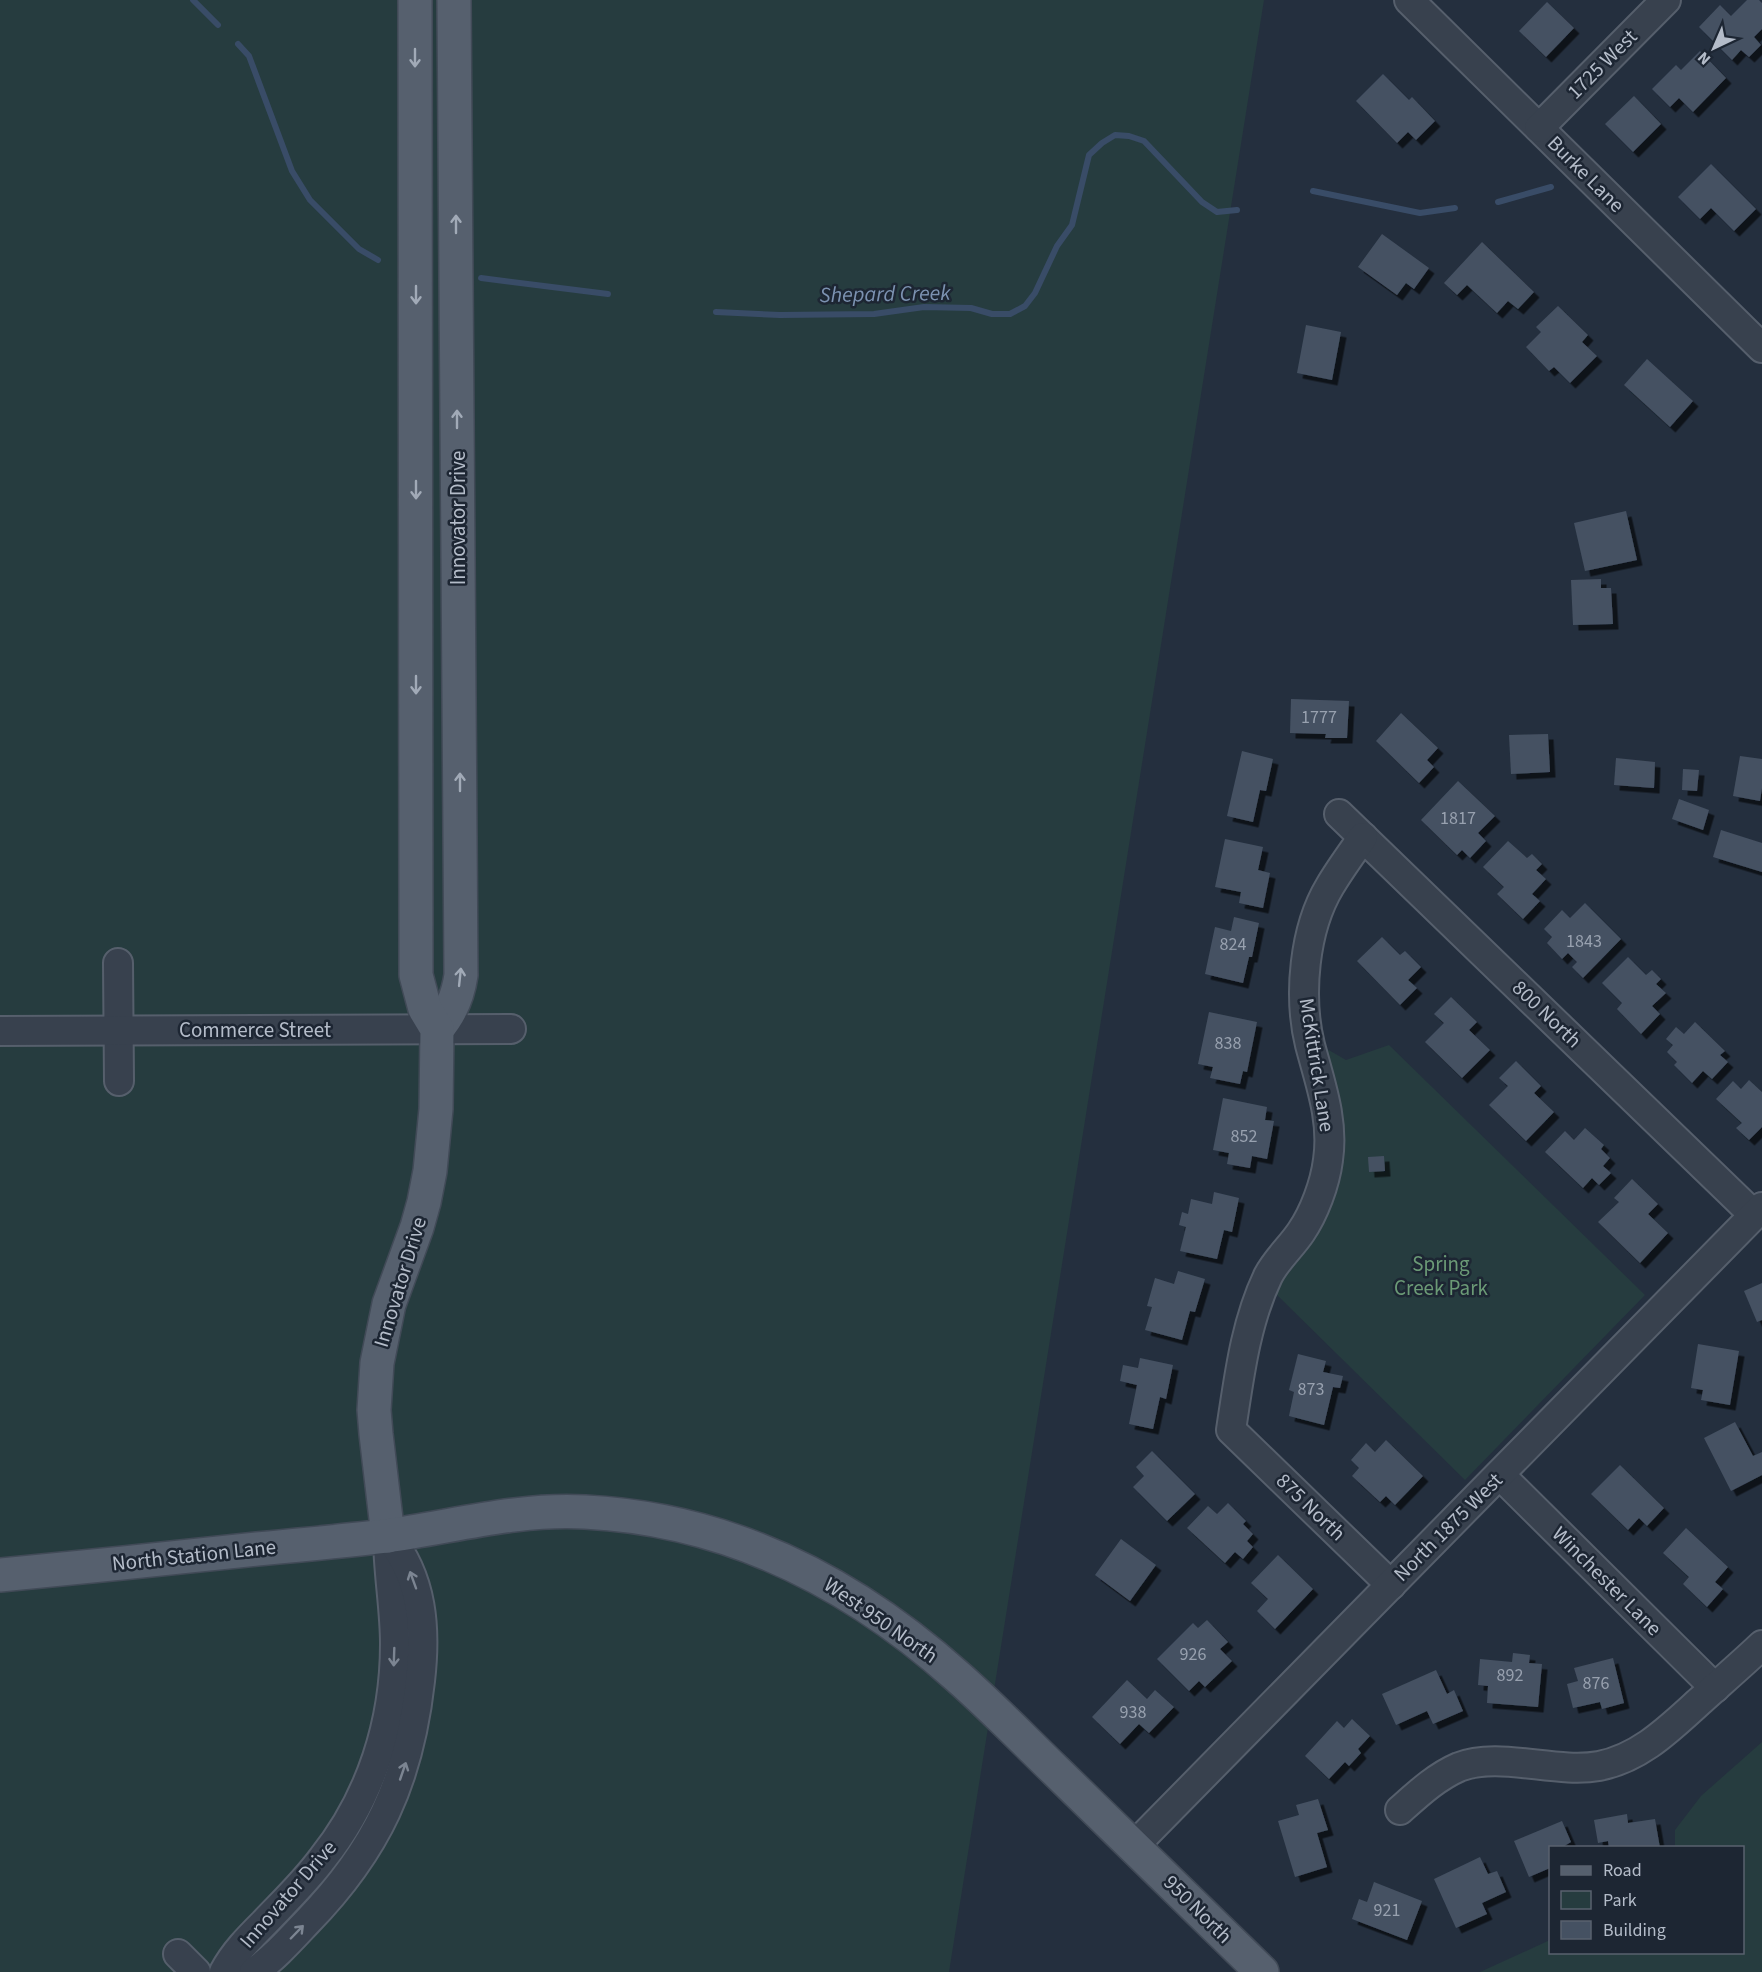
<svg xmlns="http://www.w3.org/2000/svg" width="1762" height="1972" viewBox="0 0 1762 1972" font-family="'Source Sans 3',sans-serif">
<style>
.green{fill:#263c3f}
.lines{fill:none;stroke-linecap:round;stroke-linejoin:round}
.stream{stroke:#394c67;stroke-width:6}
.building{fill:#455162;filter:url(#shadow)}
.minor-casing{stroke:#565f6c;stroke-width:32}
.major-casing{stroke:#414a57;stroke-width:36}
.minor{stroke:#38414e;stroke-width:28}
.major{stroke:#56606e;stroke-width:33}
.oneway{stroke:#a1aab7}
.oneway2{stroke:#7c8592}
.labels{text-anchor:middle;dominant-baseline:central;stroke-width:5;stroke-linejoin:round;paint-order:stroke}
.number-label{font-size:18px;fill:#98a1af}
.street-label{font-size:21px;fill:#b4bcc9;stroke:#1d2633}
.park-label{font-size:21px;fill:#6b9a76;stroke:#1d2633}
.water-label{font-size:22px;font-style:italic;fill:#7c92b1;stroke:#1d2633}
</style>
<defs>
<filter id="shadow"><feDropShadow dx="5.5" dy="5.5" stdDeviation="0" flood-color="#0009"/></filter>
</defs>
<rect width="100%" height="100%" fill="#242f3e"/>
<g class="green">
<path d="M0,0H1264L949,1972H0Z"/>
<path d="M1389,1045L1645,1295L1465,1480L1276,1294L1282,1282L1309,1244L1343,1128L1340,1103L1327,1049L1346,1060Z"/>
<path d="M1762,1742V1972H1480L1550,1940V1952H1742V1848L1675,1847V1830L1701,1796Z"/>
</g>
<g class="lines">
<g class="stream">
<path d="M193,0L218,25"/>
<path d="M238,44L249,56L292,171L310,200L359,249L378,260"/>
<path d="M1313,191L1420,213L1455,208"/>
<path d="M1498,202L1551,187"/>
<path d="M481,278L608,294"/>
<path d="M716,312L780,315L874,314L924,307L971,308L992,314H1010L1025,306L1035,293L1057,246L1072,225L1089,155L1102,143L1115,135L1129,136L1144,141L1202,202L1217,212L1237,210"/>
</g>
</g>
<g class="building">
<path d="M1747,0H1759L1762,3V29L1754,37L1761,45L1749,57L1741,50L1732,60L1699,27L1720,5L1731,16Z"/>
<path d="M1547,2L1574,28L1546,57L1519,31Z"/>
<path d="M1700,51L1726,78L1693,112L1679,98L1670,107L1652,89L1676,65L1681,70Z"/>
<path d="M1383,74L1409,100L1412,97L1435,121L1416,140L1408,132L1397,143L1356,101Z"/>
<path d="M1634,96L1661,124L1633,152L1605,124Z"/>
<path d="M1711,164L1756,209L1734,231L1711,208L1700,219L1678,197Z"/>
<path d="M1382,234L1429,268L1414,289L1406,283L1397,295L1358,267Z"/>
<path d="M1482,242L1534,292L1518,309L1508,301L1497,313L1467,285L1457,295L1444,283Z"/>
<path d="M1558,306L1588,335L1582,342L1597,356L1570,383L1554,367L1549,371L1526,347L1541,332L1536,327Z"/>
<path d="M1306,325L1341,332L1332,380L1297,373Z"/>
<path d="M1647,359L1693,401L1670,427L1624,385Z"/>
<path d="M1626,511L1637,560L1585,571L1574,523Z"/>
<path d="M1601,579V588H1611L1613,624L1573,625L1571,580Z"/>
<path d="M1291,699L1349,701L1347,738H1325L1326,734L1290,733Z"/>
<path d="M1401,713L1438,748L1427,760L1434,767L1419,783L1376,741Z"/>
<path d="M1548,734L1550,772L1511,774L1509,735Z"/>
<path d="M1242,751L1273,759L1266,791L1260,790L1253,822L1227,816Z"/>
<path d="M1740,756L1762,759V788L1760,801L1733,796Z"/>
<path d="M1616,758L1655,762L1654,788L1614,785Z"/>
<path d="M1683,769L1699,770L1697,791L1682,790Z"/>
<path d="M1458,781L1495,816L1478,833L1486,841L1470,858L1462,850L1457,855L1421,820Z"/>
<path d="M1679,799L1709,810L1703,830L1672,819Z"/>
<path d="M1721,830L1762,843V872L1713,857Z"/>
<path d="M1225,839L1263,847L1258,870L1270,873L1263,908L1239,903L1241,892L1215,887Z"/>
<path d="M1508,841L1527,858L1532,854L1542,864L1536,870L1546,879L1532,894L1540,901L1523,919L1497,894L1504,887L1483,867Z"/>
<path d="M1585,903L1621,939L1583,978L1572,967L1577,962L1568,953L1562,959L1547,943L1552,937L1544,929L1562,910L1570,918Z"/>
<path d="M1234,917L1259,923L1252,957H1249L1243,983L1205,974L1215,927L1231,931Z"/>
<path d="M1382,937L1400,955L1405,951L1421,967L1408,980L1417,988L1400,1005L1357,961Z"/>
<path d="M1628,957L1646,975L1652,970L1661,979L1656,984L1666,993L1652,1006L1660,1014L1641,1034L1617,1009L1622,1003L1602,983Z"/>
<path d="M1451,997L1477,1022L1469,1030L1490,1050L1462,1078L1425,1042L1444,1023L1434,1014Z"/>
<path d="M1209,1012L1257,1022L1247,1072L1243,1071L1240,1084L1210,1078L1213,1067L1198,1064Z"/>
<path d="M1695,1022L1725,1051L1720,1055L1728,1062L1712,1079L1703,1071L1692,1083L1674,1065L1677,1062L1667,1052L1673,1045L1666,1039L1676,1027L1684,1034Z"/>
<path d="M1516,1061L1541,1086L1534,1093L1554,1112L1526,1141L1489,1105L1508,1086L1499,1078Z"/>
<path d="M1749,1080L1762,1092V1127L1749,1140L1736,1128L1742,1123L1716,1099L1733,1081L1741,1089Z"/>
<path d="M1223,1098L1267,1107L1265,1120L1274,1121L1267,1159L1252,1156L1250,1168L1227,1164L1229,1153L1213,1150Z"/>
<path d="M1585,1128L1604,1145L1601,1149L1610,1158L1603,1166L1611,1173L1599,1185L1592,1178L1583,1188L1545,1152L1565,1131L1574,1140Z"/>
<path d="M1384,1156L1385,1171L1369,1172L1368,1157Z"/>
<path d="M1632,1179L1658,1204L1648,1214L1668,1233L1640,1263L1598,1222L1619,1202L1614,1198Z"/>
<path d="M1214,1192L1239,1198L1232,1232L1224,1230L1217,1259L1180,1251L1186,1227L1179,1225L1182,1212L1188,1214L1191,1199L1212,1204Z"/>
<path d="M1178,1271L1205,1279L1195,1312L1190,1311L1182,1340L1145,1330L1152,1307L1147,1306L1155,1278L1174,1284Z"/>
<path d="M1762,1283V1320L1757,1322L1744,1291Z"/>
<path d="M1698,1344L1739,1351L1730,1405L1701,1400L1703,1390L1691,1388Z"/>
<path d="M1298,1354L1326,1361L1323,1372L1343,1376L1340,1388L1333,1387L1324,1425L1289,1416L1294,1392L1289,1390Z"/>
<path d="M1140,1358L1173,1365L1166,1399L1160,1397L1153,1429L1129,1424L1137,1385L1120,1381L1123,1365L1138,1368Z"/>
<path d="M1735,1422L1753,1456L1762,1452V1475L1731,1491L1704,1438Z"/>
<path d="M1386,1440L1423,1476L1395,1505L1386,1496L1380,1502L1352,1476L1359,1468L1351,1460L1366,1443L1375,1452Z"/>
<path d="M1152,1451L1195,1494L1167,1521L1133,1487L1144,1476L1136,1467Z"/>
<path d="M1620,1465L1664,1508L1647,1526L1639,1518L1628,1530L1591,1494Z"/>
<path d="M1228,1503L1246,1521L1243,1524L1253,1534L1247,1541L1253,1547L1243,1559L1235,1552L1225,1563L1187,1528L1208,1506L1217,1514Z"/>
<path d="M1686,1528L1728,1567L1715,1582L1723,1589L1707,1607L1683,1584L1689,1577L1663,1553Z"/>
<path d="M1121,1539L1156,1565L1130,1601L1095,1575Z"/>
<path d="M1278,1555L1313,1589L1275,1629L1257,1611L1268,1599L1251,1583Z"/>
<path d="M1207,1620L1228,1642L1220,1649L1232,1661L1205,1687L1199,1681L1189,1691L1157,1659L1193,1623L1198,1628Z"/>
<path d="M1513,1653L1530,1655L1529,1663L1542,1664L1538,1707L1487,1703L1488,1686L1478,1685L1480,1659L1512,1662Z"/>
<path d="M1613,1658L1624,1703L1602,1709L1600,1702L1573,1708L1567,1684L1578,1681L1574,1668Z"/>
<path d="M1436,1670L1447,1694L1454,1690L1463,1711L1433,1724L1427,1711L1396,1725L1382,1694Z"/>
<path d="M1127,1680L1147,1699L1155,1690L1174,1707L1149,1733L1139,1724L1120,1744L1092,1717Z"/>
<path d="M1352,1719L1370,1736L1358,1749L1361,1753L1349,1766L1345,1762L1329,1779L1305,1756L1337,1721L1344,1728Z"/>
<path d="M1318,1799L1328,1830L1317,1833L1327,1867L1295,1877L1278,1821L1299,1815L1296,1805Z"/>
<path d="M1627,1814L1628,1823L1655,1819L1660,1848H1609L1608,1841L1598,1843L1594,1820Z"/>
<path d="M1562,1821L1571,1842L1561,1848H1550V1868L1529,1877L1514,1841Z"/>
<path d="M1480,1857L1488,1874L1497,1871L1506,1892L1482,1903L1487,1914L1456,1928L1434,1879Z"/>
<path d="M1374,1882L1422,1901L1407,1940L1352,1919L1359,1899L1367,1902Z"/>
</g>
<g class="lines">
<g class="minor-casing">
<g id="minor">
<path d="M1409,0L1762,348"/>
<path d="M1539,128L1666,0"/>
<path d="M1339,814L1754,1215"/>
<path d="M1363,837C1352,853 1340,869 1330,886C1304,929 1298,996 1310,1045C1320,1083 1334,1120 1328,1160C1325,1184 1314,1213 1301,1232C1291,1247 1276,1260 1268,1276C1245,1324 1239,1378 1231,1430L1391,1585"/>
<path d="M118,963L119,1081"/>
<path d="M0,1031L511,1029"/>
<path d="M1500,1475L1715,1688"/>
<path d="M1400,1810C1418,1794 1436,1777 1459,1767C1499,1751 1555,1774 1599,1766C1641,1758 1671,1727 1701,1700C1721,1682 1742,1664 1762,1645"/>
<path d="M1134,1846L1762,1207"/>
<path d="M178,1954L196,1972"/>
<path d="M224,1972C234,1953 249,1938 264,1923C284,1902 305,1882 322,1859C371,1798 395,1722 395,1644C395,1608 388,1572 388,1536"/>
<path d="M254,1972C274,1958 290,1940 307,1922C377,1850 409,1781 420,1681C426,1629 423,1578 388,1536"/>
</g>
</g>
<g class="major-casing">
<g id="major">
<path d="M437,1029C451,1013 458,996 461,975L454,0"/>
<path d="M388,1536L376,1434L374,1410L377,1363L389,1304L417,1227L424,1202L430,1171L436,1109L437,1029L425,1009L416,975L415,0"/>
<path d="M0,1575C86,1567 171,1558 257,1549C300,1545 343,1541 386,1536C452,1527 518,1508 585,1512C729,1519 852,1582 958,1677C992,1707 1024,1740 1056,1771C1125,1838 1193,1905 1262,1972"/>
</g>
</g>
<use href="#minor" class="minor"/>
<use href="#major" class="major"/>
</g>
<defs><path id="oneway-shaft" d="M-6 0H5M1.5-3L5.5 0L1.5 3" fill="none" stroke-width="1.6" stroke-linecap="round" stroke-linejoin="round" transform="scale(1.5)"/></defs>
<g class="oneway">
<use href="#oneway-shaft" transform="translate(415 58) rotate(90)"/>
<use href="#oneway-shaft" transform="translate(456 224) rotate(-90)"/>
<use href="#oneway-shaft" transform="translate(416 295) rotate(90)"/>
<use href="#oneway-shaft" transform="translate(457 419) rotate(-90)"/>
<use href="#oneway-shaft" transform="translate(416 490) rotate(90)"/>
<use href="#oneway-shaft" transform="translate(416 685) rotate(90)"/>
<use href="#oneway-shaft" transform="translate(460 782) rotate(-90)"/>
<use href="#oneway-shaft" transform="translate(460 977) rotate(-84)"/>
</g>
<g class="oneway2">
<use href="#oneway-shaft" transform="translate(413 1580) rotate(-110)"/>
<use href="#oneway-shaft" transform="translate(394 1657) rotate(92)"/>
<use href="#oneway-shaft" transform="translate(403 1771) rotate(-71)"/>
<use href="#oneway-shaft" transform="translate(297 1932) rotate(-46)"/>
</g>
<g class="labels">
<g class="number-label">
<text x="1319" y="717">1777</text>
<text x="1458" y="818">1817</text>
<text x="1584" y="941">1843</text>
<text x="1233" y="944">824</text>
<text x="1228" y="1043">838</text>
<text x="1244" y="1136">852</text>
<text x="1311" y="1389">873</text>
<text x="1193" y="1654">926</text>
<text x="1510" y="1675">892</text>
<text x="1596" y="1683">876</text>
<text x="1133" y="1712">938</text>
<text x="1387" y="1910">921</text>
</g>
<g class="street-label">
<text transform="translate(1602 64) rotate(-45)">1725 West</text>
<text transform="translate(1586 174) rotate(45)">Burke Lane</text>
<text transform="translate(458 518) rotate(-90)">Innovator Drive</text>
<text transform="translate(1547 1014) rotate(44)">800 North</text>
<text x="255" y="1030">Commerce Street</text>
<text transform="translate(1317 1065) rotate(81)">McKittrick Lane</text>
<text transform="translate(400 1282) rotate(-73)">Innovator Drive</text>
<text transform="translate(1311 1507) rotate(44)">875 North</text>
<text transform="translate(1448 1527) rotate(-45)">North 1875 West</text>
<text transform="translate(194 1555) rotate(-6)">North Station Lane</text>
<text transform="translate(1607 1581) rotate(45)">Winchester Lane</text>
<text transform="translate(881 1620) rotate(35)">West 950 North</text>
<text transform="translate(288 1894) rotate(-49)">Innovator Drive</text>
<text transform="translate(1198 1909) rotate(45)">950 North</text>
</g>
<g class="park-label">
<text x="1441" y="1264">Spring<tspan x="1441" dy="24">Creek Park</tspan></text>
</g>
<g class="water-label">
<text transform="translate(885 294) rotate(-1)">Shepard Creek</text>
</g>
</g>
<rect x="1549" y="1846" width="195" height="108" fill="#1d2633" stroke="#59626f" stroke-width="1.5"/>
<rect x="1561" y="1866" width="30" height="9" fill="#56606e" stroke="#59626f" stroke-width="1.5"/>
<text x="1603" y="1876" font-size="18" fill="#b4bcc9">Road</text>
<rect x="1561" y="1891" width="30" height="18" fill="#263c3f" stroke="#59626f" stroke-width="1.5"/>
<text x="1603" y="1906" font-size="18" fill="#b4bcc9">Park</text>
<rect x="1561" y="1921" width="30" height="18" fill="#455162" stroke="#59626f" stroke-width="1.5"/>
<text x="1603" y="1936" font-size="18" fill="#b4bcc9">Building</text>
<g transform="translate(1714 48) rotate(224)" stroke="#1d2633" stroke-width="4.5" paint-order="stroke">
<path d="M0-4.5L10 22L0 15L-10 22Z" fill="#b4bcc9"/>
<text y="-9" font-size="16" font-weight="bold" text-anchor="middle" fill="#b4bcc9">N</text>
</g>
</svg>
